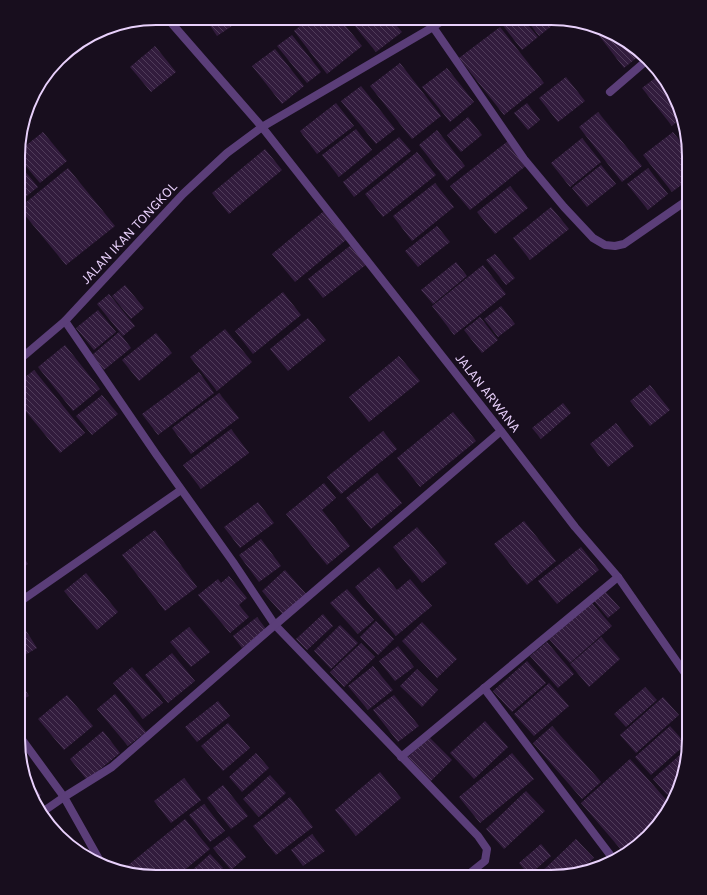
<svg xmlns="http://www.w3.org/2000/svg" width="707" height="895" viewBox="0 0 707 895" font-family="Karla,sans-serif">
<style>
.building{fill:url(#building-back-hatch)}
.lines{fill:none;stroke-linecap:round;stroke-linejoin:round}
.minor{stroke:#5b3e79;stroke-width:8}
.tertiary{stroke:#5b3e79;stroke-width:8}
.labels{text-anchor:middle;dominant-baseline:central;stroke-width:3;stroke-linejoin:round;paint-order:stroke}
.street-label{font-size:14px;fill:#e8d0fb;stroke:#180e1e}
.rim{fill:none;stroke:#e8d0fb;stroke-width:2}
</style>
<defs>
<pattern id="building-back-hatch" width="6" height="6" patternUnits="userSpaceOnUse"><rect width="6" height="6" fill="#321c3d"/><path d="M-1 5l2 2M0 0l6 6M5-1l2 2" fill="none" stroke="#503c5a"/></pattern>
</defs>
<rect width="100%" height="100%" fill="#180e1e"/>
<g class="building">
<path d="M205,18H244L217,36Z"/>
<path d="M309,18L340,19L362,46L327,74L294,31Z"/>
<path d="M349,19H391L402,32L376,52Z"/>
<path d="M498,19H523L538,37L522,50Z"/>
<path d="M526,19H556L558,21L539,36Z"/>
<path d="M500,27L544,83L504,115L459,58Z"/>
<path d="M593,28L628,41L640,55L624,68Z"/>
<path d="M292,35L321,72L307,83L277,46Z"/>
<path d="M155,46L176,72L151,92L130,67Z"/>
<path d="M275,49L304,86L282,104L252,66Z"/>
<path d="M400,63L441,116L412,139L370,86Z"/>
<path d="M447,68L474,102L450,122L422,87Z"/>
<path d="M659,75L671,87L679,120L672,126L642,88Z"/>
<path d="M566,77L585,101L558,122L539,98Z"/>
<path d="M361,86L395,129L376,144L341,101Z"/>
<path d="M336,103L354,126L317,154L300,131Z"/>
<path d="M527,103L540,120L528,130L514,113Z"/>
<path d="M598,112L642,166L622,182L579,127Z"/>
<path d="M468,117L482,135L461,152L447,135Z"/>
<path d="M356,129L372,150L339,177L322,155Z"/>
<path d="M437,130L465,166L447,181L419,145Z"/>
<path d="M43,132L67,161L40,183L19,158V151Z"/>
<path d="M673,132L688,151L689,156V179L672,192L643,155Z"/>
<path d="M399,137L411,151L354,197L343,182Z"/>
<path d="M582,138L601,162L570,187L551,163Z"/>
<path d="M508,141L527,165L470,210L450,186Z"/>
<path d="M265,149L282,170L229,214L212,193Z"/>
<path d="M417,152L436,175L383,217L365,194Z"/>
<path d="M19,164L38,187L19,202Z"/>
<path d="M601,165L616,184L587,207L572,188Z"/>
<path d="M68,168L115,226L66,265L19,208Z"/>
<path d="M648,168L668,194L648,210L627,184Z"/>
<path d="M435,183L454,207L412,241L393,216Z"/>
<path d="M510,186L528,208L495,234L477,212Z"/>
<path d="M551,207L569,229L530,260L513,238Z"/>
<path d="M324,211L347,239L295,282L272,254Z"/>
<path d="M437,226L450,242L418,267L405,251Z"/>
<path d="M351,245L367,264L323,298L308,279Z"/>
<path d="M495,254L515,278L506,285L486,260Z"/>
<path d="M456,262L467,276L433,304L421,290Z"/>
<path d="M483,265L506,294L454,335L432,306Z"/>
<path d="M125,285L144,308L131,319L112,296Z"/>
<path d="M283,292L301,315L253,354L235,331Z"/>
<path d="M109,294L135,326L123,336L97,304Z"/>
<path d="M501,306L515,324L498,337L484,319Z"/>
<path d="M98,310L116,332L94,350L76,328Z"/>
<path d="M480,317L498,340L482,353L464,330Z"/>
<path d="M308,318L326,340L288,371L270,349Z"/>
<path d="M225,329L252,362L217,391L190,357Z"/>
<path d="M119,332L131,348L104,370L92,355Z"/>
<path d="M156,333L172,353L139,381L122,360Z"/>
<path d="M65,345L100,389L73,411L38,367Z"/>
<path d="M399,356L420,381L369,422L349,397Z"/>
<path d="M34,370L85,433L60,453L19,403V382Z"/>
<path d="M199,372L214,393L158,435L142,414Z"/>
<path d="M650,385L670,410L650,426L630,401Z"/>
<path d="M219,393L239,418L191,454L172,428Z"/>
<path d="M102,395L118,414L92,435L76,416Z"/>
<path d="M563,403L571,413L541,439L532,428Z"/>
<path d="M453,412L476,441L420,487L397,458Z"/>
<path d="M616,423L634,446L608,467L590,444Z"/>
<path d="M231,429L249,453L201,489L183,465Z"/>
<path d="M383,431L397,449L341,494L327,477Z"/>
<path d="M377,473L402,503L371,529L346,498Z"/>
<path d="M324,483L336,498L322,510L350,546L327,565L286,514Z"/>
<path d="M258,502L274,523L240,548L224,527Z"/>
<path d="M524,521L556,561L527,585L494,544Z"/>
<path d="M417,527L447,563L422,583L393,547Z"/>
<path d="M155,530L197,587L165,611L122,555Z"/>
<path d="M261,539L281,566L259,582L239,555Z"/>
<path d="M581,547L599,570L557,604L538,581Z"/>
<path d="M18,549L28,564L18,571Z"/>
<path d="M379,567L397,590L410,579L432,606L396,636L355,587Z"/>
<path d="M285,570L308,596L284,616L262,591Z"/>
<path d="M86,573L118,612L97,630L64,591Z"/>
<path d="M229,576L247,598L239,605L249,617L230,633L198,595L218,579L221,583Z"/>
<path d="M347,589L374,620L358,634L330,603Z"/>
<path d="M605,591L620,608L608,618L594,601Z"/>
<path d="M592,603L612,626L570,663L549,639Z"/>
<path d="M323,614L333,626L307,650L296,639Z"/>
<path d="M257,617L266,629L242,648L233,636Z"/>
<path d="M18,618L37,648L18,659Z"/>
<path d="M376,621L394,639L378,655L360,637Z"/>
<path d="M422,622L457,659L437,678L402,641Z"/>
<path d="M340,625L358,643L331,669L314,651Z"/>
<path d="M189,627L210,652L191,667L170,642Z"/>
<path d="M601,637L620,659L589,687L570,664Z"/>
<path d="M547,642L574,674L558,688L530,656Z"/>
<path d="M361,643L375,657L344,687L330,672Z"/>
<path d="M398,646L414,667L395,681L379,661Z"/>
<path d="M172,653L195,681L168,703L145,675Z"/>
<path d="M527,661L546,683L512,712L493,691Z"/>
<path d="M373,666L393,690L368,710L348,686Z"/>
<path d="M132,667L163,703L143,719L113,683Z"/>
<path d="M417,669L438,690L422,707L400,686Z"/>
<path d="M18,678L29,696L18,702Z"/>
<path d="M549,683L569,706L534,736L514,714Z"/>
<path d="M645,687L657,700L626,727L614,714Z"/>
<path d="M115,694L146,732L128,746L97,709Z"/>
<path d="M67,695L93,726L64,750L38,719Z"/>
<path d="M394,695L419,726L398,742L373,710Z"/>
<path d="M663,697L679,715L636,753L620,735Z"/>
<path d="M218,701L230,716L197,742L185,727Z"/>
<path d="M485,721L508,747L474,779L450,753Z"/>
<path d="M228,723L250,748L223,771L201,746Z"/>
<path d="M552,726L601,782L582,799L533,743Z"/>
<path d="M670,726L686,744L651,775L635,757Z"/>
<path d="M103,731L120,753L87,780L70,759Z"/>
<path d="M429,737L452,760L430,782L406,759Z"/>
<path d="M689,744V748L687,754L682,749Z"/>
<path d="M256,753L269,768L242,792L229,777Z"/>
<path d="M512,753L534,779L480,823L459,797Z"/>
<path d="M682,753L685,757L675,789L667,795L653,779Z"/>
<path d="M630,759L670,804L666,815L624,853L581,803Z"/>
<path d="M380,772L401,798L356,836L335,810Z"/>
<path d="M270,775L286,793L259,817L243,799Z"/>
<path d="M184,778L201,800L171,823L154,801Z"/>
<path d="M30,782L41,795L34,800L33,797Z"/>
<path d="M223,785L248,816L231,829L207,798Z"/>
<path d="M526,791L545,811L504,849L486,829Z"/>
<path d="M290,797L313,827L276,855L253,826Z"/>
<path d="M204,804L225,831L210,842L189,815Z"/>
<path d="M185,819L210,849L176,877H147L132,872L127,866Z"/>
<path d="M312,834L325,851L303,866L291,850Z"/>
<path d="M229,836L246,857L231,870L213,848Z"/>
<path d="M576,839L594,858L580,870L559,877H536Z"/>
<path d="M541,844L551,856L529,875L519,863Z"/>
<path d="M210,854L223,868L214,877H185Z"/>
</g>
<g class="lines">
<g class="minor">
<path d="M167,18L262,127L501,431L575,527L618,577L689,679"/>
<path d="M433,27L524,159L564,207L593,238L605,245L615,246L624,244L689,199"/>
<path d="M610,92L646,61"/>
<path d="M65,321L156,454L233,562L275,625L478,836L487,849L485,861L465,877"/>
<path d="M18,603L181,490"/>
<path d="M484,688L614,860"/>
<path d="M18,734L64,797L100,861"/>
<path d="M401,757L618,577"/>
<path d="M41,813L64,797L112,767L275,625L501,431"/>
</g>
<path class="tertiary" d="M19,360L65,321L183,194L227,153L262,127L433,27L445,19"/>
</g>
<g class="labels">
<g class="street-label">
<text transform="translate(129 233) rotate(-47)">JALAN IKAN TONGKOL</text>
<text transform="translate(488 393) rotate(52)">JALAN ARWANA</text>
</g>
</g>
<path d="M0 0H707V895H0ZM156 25H551A131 131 0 0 1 682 156V739A131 131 0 0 1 551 870H156A131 131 0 0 1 25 739V156A131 131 0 0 1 156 25Z" fill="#180e1e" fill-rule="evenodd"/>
<path class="rim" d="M156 25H551A131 131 0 0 1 682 156V739A131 131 0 0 1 551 870H156A131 131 0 0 1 25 739V156A131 131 0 0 1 156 25Z"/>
</svg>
